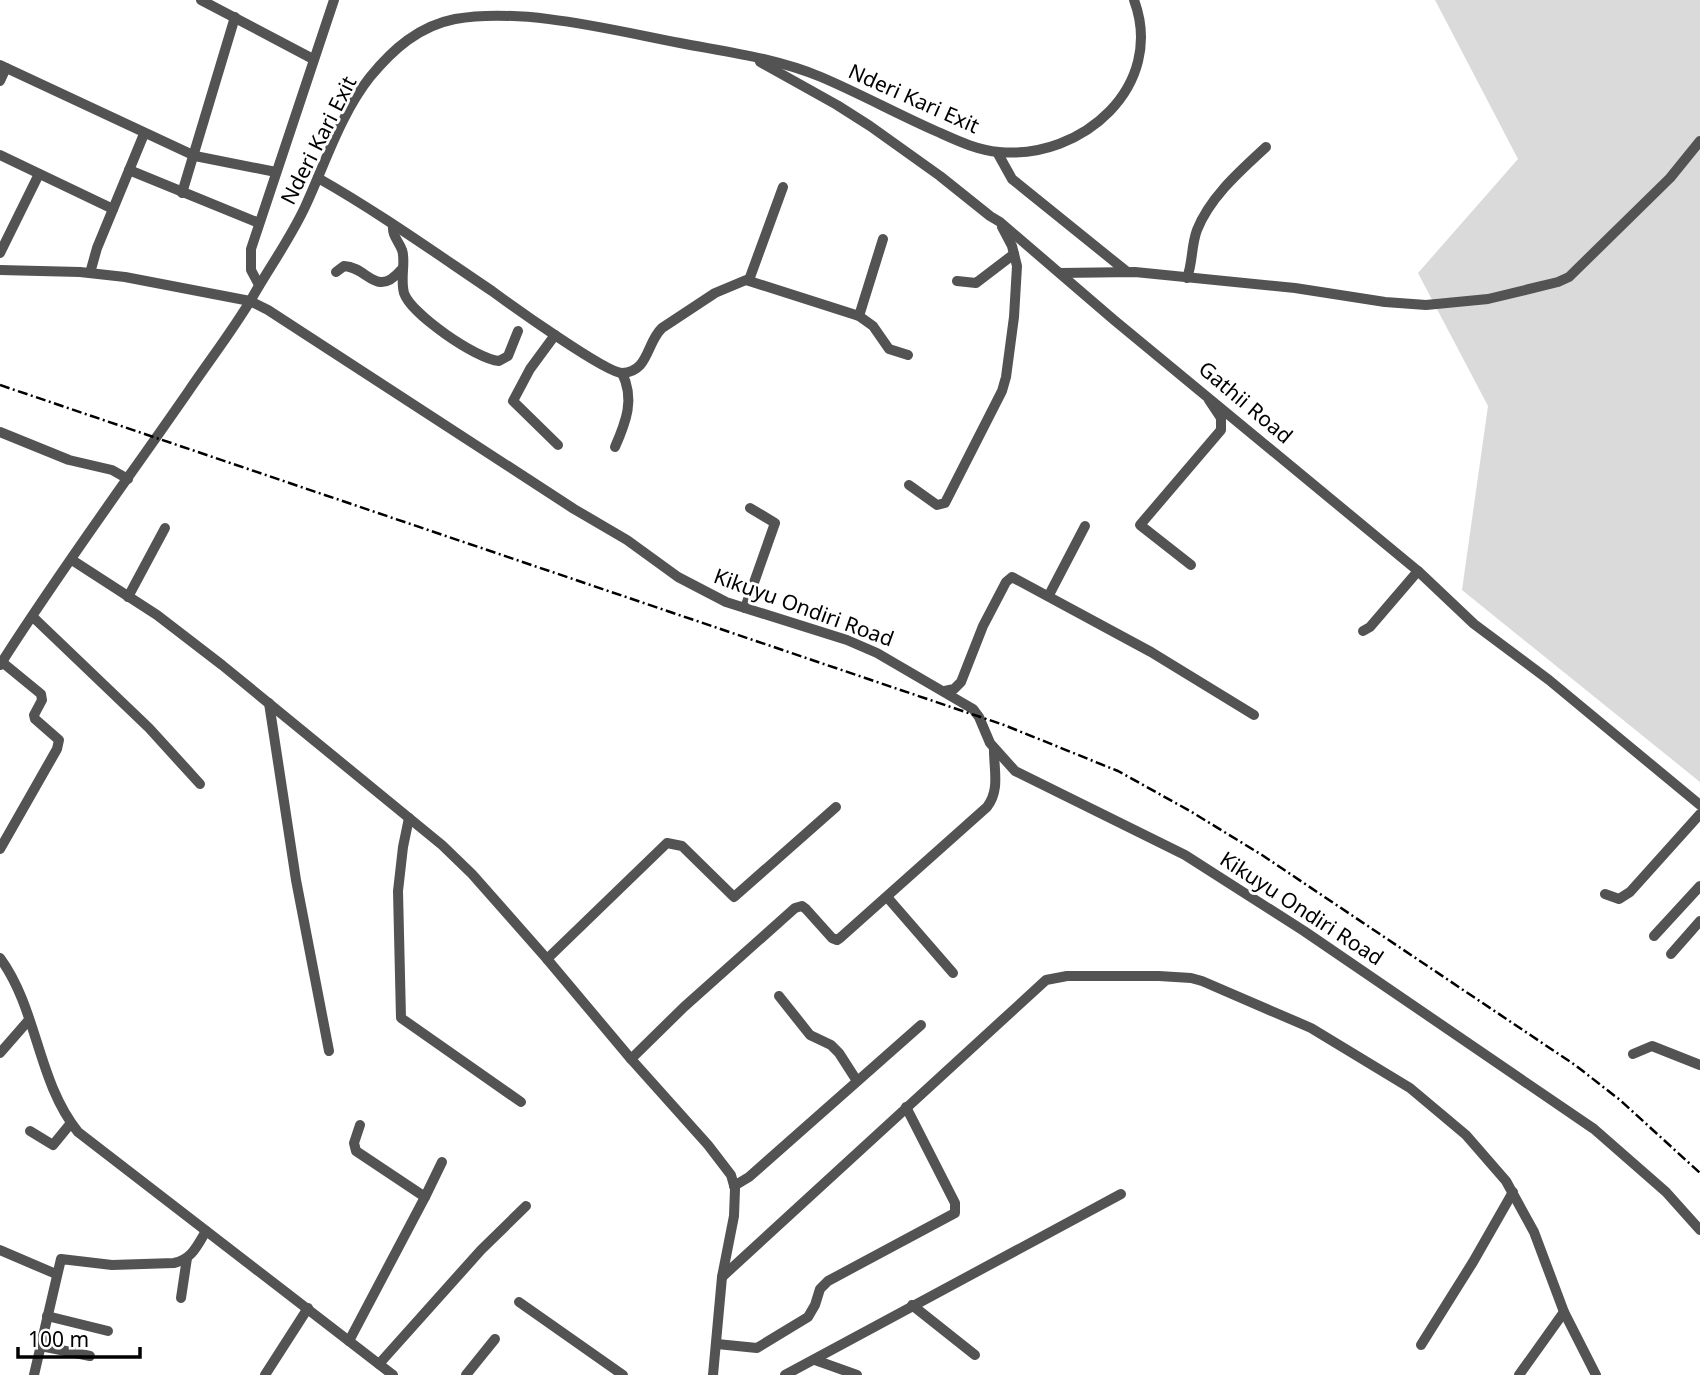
<svg xmlns="http://www.w3.org/2000/svg" width="1700" height="1375" viewBox="0 0 1700 1375" font-family="'Noto Sans',sans-serif">
<style>
.green{fill:#dadada}
.lines{fill:none;stroke-linecap:round;stroke-linejoin:round}
.minor{stroke:#535353;stroke-width:10}
.rail{stroke:#000;stroke-width:2.5;stroke-dasharray:10 3.5 2 3.5;stroke-linecap:butt}
.labels{text-anchor:middle;dominant-baseline:central;stroke-width:6;stroke-linejoin:round;paint-order:stroke}
.street-label{font-size:21px;fill:#000;stroke:#fff}
</style>
<rect width="100%" height="100%" fill="#fff"/>
<path class="green" d="M1435,0H1700V782L1462,590L1488,406L1418,273L1518,159Z"/>
<g class="lines">
<g class="minor">
<path d="M201,0L313,59"/>
<path d="M760,62L837,105L870,126L940,176L990,216L1000,222L1114,320L1418,571L1474,624L1549,680L1700,805"/>
<path d="M0,65L195,156L276,172"/>
<path d="M0,81L6,68"/>
<path d="M997,152L1012,179L1126,271"/>
<path d="M0,155L113,209"/>
<path d="M129,170L259,223"/>
<path d="M318,178C378,212 434,252 492,291C511,305 606,373 622,373C649,372 646,343 662,328L715,293L746,280L859,316L873,326L889,349L908,355"/>
<path d="M182,193L235,17"/>
<path d="M393,225C392,236 398,240 402,250C406,261 400,278 404,293C411,314 476,359 499,361L508,356L518,331"/>
<path d="M0,253L39,174"/>
<path d="M0,270L80,272L125,277L250,301L268,310L574,509L627,540L678,577L726,602L847,640L877,653L973,709L979,717L990,743L1015,771L1185,855L1304,931L1594,1129L1666,1192L1700,1230"/>
<path d="M336,272L344,266C368,267 376,299 401,270"/>
<path d="M90,273L97,248L144,134"/>
<path d="M1060,273L1135,272L1295,288L1385,302L1426,305L1488,299L1558,282L1569,277L1670,178L1700,141"/>
<path d="M1187,278C1193,262 1191,246 1197,230C1210,197 1240,171 1266,147"/>
<path d="M749,280L783,187"/>
<path d="M957,281L976,283L1014,254"/>
<path d="M259,285L251,270V249L334,0"/>
<path d="M859,316L883,239"/>
<path d="M555,335L530,369L513,401L558,445"/>
<path d="M0,432L69,460L112,470L128,479"/>
<path d="M615,447C626,422 635,399 622,373"/>
<path d="M909,485L937,505L945,503L1002,391L1006,377L1014,317L1017,266L1012,246L1002,227"/>
<path d="M72,560L157,615L222,665L442,845L472,874L547,959L631,1059L708,1145L731,1175L735,1189L734,1216L722,1277L713,1375"/>
<path d="M1191,565L1140,525L1221,430V418L1209,400"/>
<path d="M1049,595L1085,526"/>
<path d="M128,597L165,528"/>
<path d="M745,608L775,523L750,508"/>
<path d="M33,617L149,728L200,784"/>
<path d="M1363,631L1370,627L1418,571"/>
<path d="M0,665C59,572 125,483 188,392C209,361 233,330 252,298C269,268 290,239 305,207C325,164 340,115 370,77C393,49 419,26 455,19C523,7 612,30 680,43C727,52 776,58 821,77C861,94 899,115 938,132C958,141 977,150 999,152C1082,160 1166,86 1134,0"/>
<path d="M945,691L954,689L961,682L983,626L1006,582L1012,577L1151,652L1254,715"/>
<path d="M269,703L296,880L329,1051"/>
<path d="M409,818L403,847L398,891L401,1018L521,1102"/>
<path d="M0,849L57,749L59,740L35,719L34,715L42,700L41,694L2,662"/>
<path d="M1605,894L1619,899L1630,892L1700,814"/>
<path d="M887,897L953,973"/>
<path d="M1654,936L1700,886"/>
<path d="M1671,954L1700,921"/>
<path d="M0,958C38,1010 37,1081 78,1132L393,1375"/>
<path d="M547,959L667,843L682,846L734,897L836,807"/>
<path d="M779,996L810,1035L831,1045L839,1053L857,1081"/>
<path d="M0,1053L28,1021"/>
<path d="M1633,1054L1652,1046L1700,1065"/>
<path d="M631,1059L684,1007L795,908L802,906L806,909L832,938L837,940L840,938L987,807C1000,790 994,771 994,750"/>
<path d="M30,1131L53,1145L71,1123"/>
<path d="M734,1186L749,1177L921,1025"/>
<path d="M425,1197L442,1162"/>
<path d="M0,1250L56,1274"/>
<path d="M722,1277L1046,980L1067,976H1159L1191,978L1202,981L1311,1028L1410,1088L1466,1135L1506,1181L1534,1232L1564,1312L1596,1375"/>
<path d="M181,1298L187,1258"/>
<path d="M519,1302L623,1375"/>
<path d="M912,1305L975,1355"/>
<path d="M47,1316L108,1331"/>
<path d="M349,1341L425,1197L356,1151L354,1143L360,1125"/>
<path d="M717,1344L757,1348L808,1317L815,1305L820,1289L828,1281L955,1213V1203L906,1107"/>
<path d="M1421,1345L1473,1262L1513,1192"/>
<path d="M41,1346L90,1356"/>
<path d="M815,1360L857,1375"/>
<path d="M379,1364L481,1250L526,1206"/>
<path d="M34,1375L61,1259L112,1265L174,1263C192,1259 197,1246 206,1231"/>
<path d="M265,1375L308,1308"/>
<path d="M466,1375L495,1339"/>
<path d="M785,1375L1121,1194"/>
<path d="M1519,1375L1564,1312"/>
</g>
<path class="rail" d="M0,385L1004,725L1118,771L1190,811L1262,855L1575,1065L1620,1100L1700,1173"/>
</g>
<g class="labels">
<g class="street-label">
<text transform="translate(914 98) rotate(24)">Nderi Kari Exit</text>
<text transform="translate(318 140) rotate(-63)">Nderi Kari Exit</text>
<text transform="translate(1246 402) rotate(40)">Gathii Road</text>
<text transform="translate(804 607) rotate(20)">Kikuyu Ondiri Road</text>
<text transform="translate(1302 908) rotate(33)">Kikuyu Ondiri Road</text>
</g>
</g>
<path d="M18 1347v10h122v-10" fill="none" stroke="#000000" stroke-width="3.5"/>
<text x="28" y="1347" font-size="21" fill="#000000" stroke="#ffffff" stroke-width="5" paint-order="stroke">100 m</text>
</svg>
